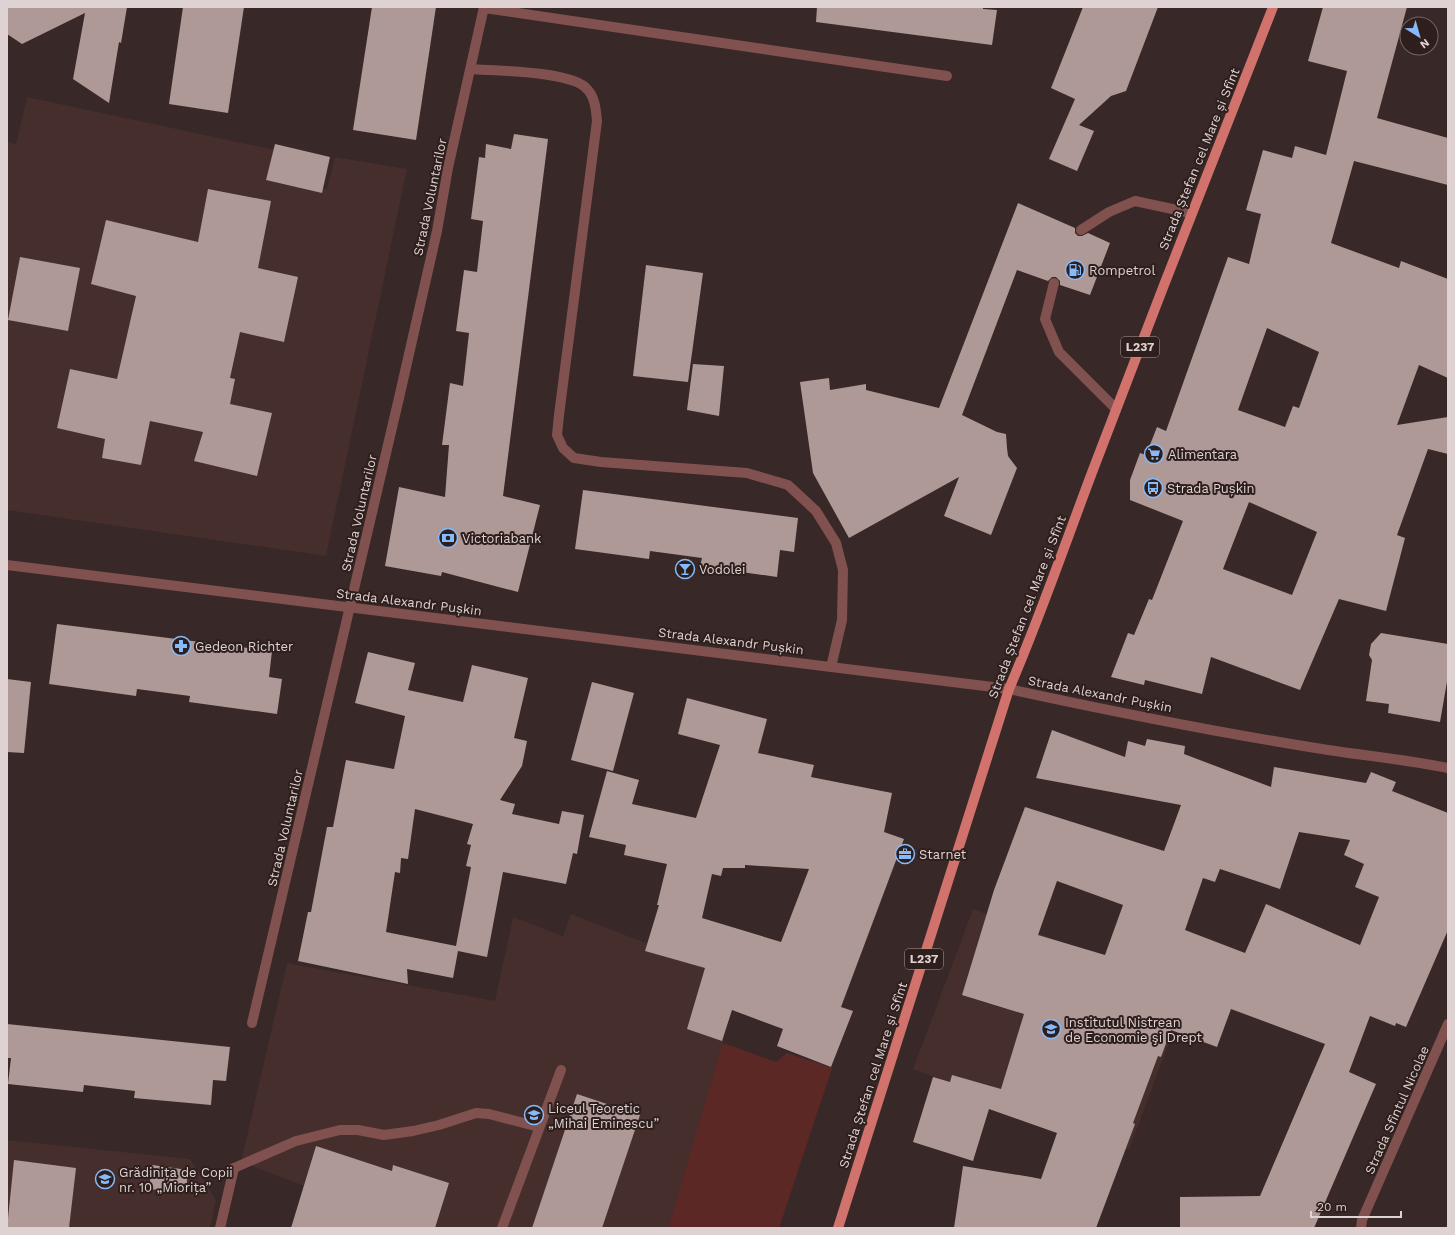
<svg xmlns="http://www.w3.org/2000/svg" width="1455" height="1235" viewBox="0 0 1455 1235" font-family="'Work Sans',sans-serif">
<style>
.built{fill:#452e2c}
.green{fill:#5b2825}
.building{fill:#ae9997;fill-rule:evenodd}
.lines{fill:none;stroke-linecap:round;stroke-linejoin:round}
.service{stroke:#80514e;stroke-width:10}
.minor{stroke:#80514e;stroke-width:10}
.tertiary{stroke:#80514e;stroke-width:10}
.primary{stroke:#d1726c;stroke-width:10}
.labels{text-anchor:middle;dominant-baseline:central;stroke-width:4;stroke-linejoin:round;paint-order:stroke}
.shield{fill:#2e1f1d;stroke:#a99d9c;stroke-width:1}
.shield-label{font-size:12px;font-weight:bold;fill:#ded3d2}
.street-label{font-size:13px;fill:#ded3d2;stroke:#2e1f1d}
.poi-label{font-size:13px;fill:#ded3d2;stroke:#2e1f1d;text-anchor:start}
</style>
<rect width="100%" height="100%" fill="#382827"/>
<g class="built">
<path d="M27,97L280,151L273,176L327,189L335,157L407,169L326,556L7,510V142L16,144Z"/>
<path d="M973,909L1189,989L1129,1150L913,1069Z"/>
<path d="M571,914L718,971L733,999L723,1043L776,1062L787,1053L832,1068L779,1228H295L307,1187L241,1162L287,963L495,1001L513,917L563,936Z"/>
<path d="M7,1140L190,1159L216,1200L210,1228H7Z"/>
</g>
<path class="green" d="M723,1043L776,1062L787,1053L832,1068L779,1228H668Z"/>
<g class="building">
<path d="M7,7H127L121,43L119,42L109,103L73,79L85,13L22,44L7,34Z"/>
<path d="M183,7H244L228,113L169,104Z"/>
<path d="M372,7H436L416,140L353,130Z"/>
<path d="M817,7H983V9L997,10L992,45L816,22Z"/>
<path d="M1083,7H1158L1126,91L1111,96L1079,125L1094,131L1077,171L1049,159L1075,99L1051,88Z"/>
<path d="M1323,7H1407L1377,118L1448,138V185L1354,161L1331,243L1399,268L1401,261L1448,279V378L1419,365L1397,425L1448,417V454L1428,449L1397,535L1405,538L1386,611L1339,599L1300,690L1211,657L1202,694L1145,680L1144,685L1111,677L1128,633L1134,635L1149,599L1152,600L1183,521L1130,500V480L1140,453L1146,455L1157,427L1166,431L1228,257L1249,264L1261,214L1246,210L1263,150L1292,158L1295,146L1326,155L1347,71L1308,61ZM1267,328L1319,352L1299,408L1293,406L1285,427L1238,410ZM1249,502L1317,532L1292,595L1223,569Z"/>
<path d="M514,134L548,139L503,496L540,505L518,592L442,572L441,576L385,566L399,487L445,497L449,445H442L450,383L463,386L469,333L456,331L464,270L477,272L483,221L471,219L479,157L485,158L486,144L511,149Z"/>
<path d="M275,144L330,157L322,193L266,180Z"/>
<path d="M208,189L271,201L258,268L298,277L284,342L240,332L230,378L235,379L230,404L272,413L257,476L194,461L203,432L150,421L141,465L102,458L105,439L57,428L70,369L117,379L136,296L91,284L106,220L198,242Z"/>
<path d="M1018,203L1075,228V233L1078,236H1082L1088,233L1110,243L1090,295L1060,285V281L1056,277H1052L1048,281L1017,270L962,415L997,432L1006,434L1007,448L1008,456L1017,468L991,535L944,516L959,477L849,538L813,473L800,382L829,378L830,390L866,384V390L939,408Z"/>
<path d="M20,257L80,268L68,331L8,320Z"/>
<path d="M646,265L703,273L688,382L633,376Z"/>
<path d="M693,364L724,366L719,416L687,410Z"/>
<path d="M583,490L798,518L794,552L780,550L777,577L700,566L702,558L650,551L649,559L575,549Z"/>
<path d="M57,624L272,651L269,677L282,679L277,714L189,702L190,696L137,689L136,696L49,684Z"/>
<path d="M1381,633L1448,644V676L1440,722L1388,713L1389,704L1366,701L1372,660L1369,655L1371,644Z"/>
<path d="M368,652L415,663L408,690L463,702L472,665L528,678L514,738L527,741L522,766L500,800L515,804L512,814L559,824L562,811L584,815L577,854L573,853L566,884L503,872L487,957L458,951L453,978L407,969L408,984L298,961L308,912H311L327,827H333L346,760L394,769L405,716L355,703ZM415,809L473,824L467,844L471,845L466,866L471,867L456,946L386,932L395,872L400,873L401,858L408,859Z"/>
<path d="M7,679L31,682L24,753L7,752Z"/>
<path d="M592,682L634,693L613,771L571,760Z"/>
<path d="M687,698L767,719L758,753L814,765L811,777L892,793L884,832L904,839L841,1007L853,1011L831,1067L777,1046L783,1029L732,1010L722,1041L687,1029L705,968L645,951L659,905H657L667,864L624,855L626,845L589,837L607,771L639,780L632,804L696,818L720,745L678,734ZM745,865L809,869L781,942L702,918L712,874L721,876L723,868H745Z"/>
<path d="M1052,730L1125,757L1128,741L1145,746L1147,739L1185,746L1184,754L1271,787L1274,767L1366,783L1371,772L1396,782L1392,791L1448,813V930L1406,1027L1396,1023L1395,1026L1370,1016L1349,1072L1376,1084L1314,1228H1180V1197L1260,1196L1325,1044L1231,1009L1217,1047L1171,1030L1161,1057L1158,1056L1133,1123L1135,1124L1096,1228H954L963,1166L1031,1177L1041,1179L1057,1133L989,1109L973,1161L913,1142L933,1077L950,1082L952,1075L1001,1089L1024,1014L962,995L994,890L1025,807L1164,851L1181,805L1036,778ZM1299,832L1350,840L1344,855L1364,864L1355,887L1379,897L1360,945L1266,904L1245,953L1185,930L1203,878L1215,882L1220,869L1280,889ZM1057,881L1123,905L1105,955L1038,935Z"/>
<path d="M7,1024L230,1047L226,1081L213,1080L211,1105L134,1098L135,1091L84,1085L83,1092L8,1084L11,1058H7Z"/>
<path d="M577,1094L640,1115L602,1228H532Z"/>
<path d="M316,1146L392,1171L393,1165L449,1183L435,1228H291Z"/>
<path d="M14,1160L76,1168L69,1228H7Z"/>
<path d="M152,1165L188,1170L186,1193L149,1189Z"/>
</g>
<g class="lines">
<g class="service">
<path d="M1081,230L1109,212L1135,201L1191,213"/>
<path d="M1054,283L1045,319L1059,352L1116,409"/>
<path d="M234,1168L296,1141L340,1130H358L384,1135L413,1131L439,1125L476,1113L489,1114L539,1127"/>
<path d="M502,1228L561,1070"/>
</g>
<g class="minor">
<path d="M484,8L947,76"/>
<path d="M471,69C496,71 572,71 587,89C595,97 596,110 597,121L559,415L557,435L563,448L574,458L601,462L747,473L788,485L816,511L836,543L843,570L842,620L831,667"/>
<path d="M1009,689C1115,712 1221,733 1328,750C1368,756 1408,760 1448,768"/>
<path d="M252,1023L399,398L437,231L448,168L484,7"/>
<path d="M220,1228L234,1168"/>
<path d="M1361,1228L1362,1220L1448,1024"/>
</g>
<path class="tertiary" d="M7,565L1009,689"/>
<path class="primary" d="M838,1228L1009,689C1041,615 1067,538 1096,462C1154,310 1213,158 1273,7"/>
</g>
<defs>
<g id="fuel-ring" transform="scale(1)"><circle r="9.5" fill="#2e1f1d" stroke="#86bbfb" stroke-width="1.5"/><path d="M-5.5-6h7V0h2V4h1.3V-2.5L3-4.5l.8-.8L6-3V5H2.5V1h-1V6h-7ZM-4.2-4.7v3.2H.2V-4.7Z" fill="#86bbfb"/></g>
<g id="supermarket-ring" transform="scale(1)"><circle r="9.5" fill="#2e1f1d" stroke="#86bbfb" stroke-width="1.5"/><path d="M-6-5.5h2.5l.6 2H6L4.5 2H-2.5L-4.4-4H-6ZM-1.5 3.2a1.3 1.3 0 1 0 .1 0ZM3 3.2a1.3 1.3 0 1 0 .1 0Z" fill="#86bbfb"/></g>
<g id="bus-ring" transform="scale(1)"><circle r="9.5" fill="#2e1f1d" stroke="#86bbfb" stroke-width="1.5"/><path d="M-5-6H5V4H4V6H2V4H-2V6H-4V4H-5ZM-3.5-4V0h7V-4ZM-3.5 1.2v1.5H-2V1.2ZM2 1.2v1.5H3.5V1.2Z" fill="#86bbfb"/></g>
<g id="bank-ring" transform="scale(1)"><circle r="9.5" fill="#2e1f1d" stroke="#86bbfb" stroke-width="1.5"/><path d="M-6-4H6V4H-6ZM0-2.3a2.3 2.3 0 1 0 0 4.6a2.3 2.3 0 1 0 0-4.6Z" fill="#86bbfb"/></g>
<g id="bar-ring" transform="scale(1)"><circle r="9.5" fill="#2e1f1d" stroke="#86bbfb" stroke-width="1.5"/><path d="M-6-5H6L.8 .8V4.5H3.5V6h-7V4.5H-.8V.8Z" fill="#86bbfb"/></g>
<g id="pharmacy-ring" transform="scale(1)"><circle r="9.5" fill="#2e1f1d" stroke="#86bbfb" stroke-width="1.5"/><path d="M-2-6h4v4h4v4h-4v4h-4v-4h-4v-4h4Z" fill="#86bbfb"/></g>
<g id="office-ring" transform="scale(1)"><circle r="9.5" fill="#2e1f1d" stroke="#86bbfb" stroke-width="1.5"/><path d="M-6-3h4V-5.5h4V-3h4V5H-6ZM-1-4.5V-3h2v-1.5ZM-6 0V1H6V0Z" fill="#86bbfb"/></g>
<g id="university-ring" transform="scale(1)"><circle r="9.5" fill="#2e1f1d" stroke="#86bbfb" stroke-width="1.5"/><path d="M0-5L7-2L0 1L-7-2ZM-4 1L0 2.5L4 1V4Q0 6-4 4Z" fill="#86bbfb"/></g>
<g id="school-ring" transform="scale(1)"><circle r="9.5" fill="#2e1f1d" stroke="#86bbfb" stroke-width="1.5"/><path d="M0-5L7-2L0 1L-7-2ZM-4 1L0 2.5L4 1V4Q0 6-4 4Z" fill="#86bbfb"/></g>
</defs>
<g fill-rule="evenodd">
<use href="#fuel-ring" x="1075" y="270"/>
<use href="#supermarket-ring" x="1154" y="454"/>
<use href="#bus-ring" x="1153" y="488"/>
<use href="#bank-ring" x="448" y="538"/>
<use href="#bar-ring" x="685" y="569"/>
<use href="#pharmacy-ring" x="181" y="646"/>
<use href="#office-ring" x="905" y="854"/>
<use href="#university-ring" x="1051" y="1029"/>
<use href="#school-ring" x="534" y="1115"/>
<use href="#school-ring" x="105" y="1179"/>
</g>
<g class="labels">
<g class="shield">
<rect x="1121" y="337" width="38" height="20" rx="3"/>
<rect x="905" y="949" width="38" height="20" rx="3"/>
</g>
<g class="shield-label">
<text x="1140" y="347">L237</text>
<text x="924" y="959">L237</text>
</g>
<g class="street-label">
<text transform="translate(1199 159) rotate(-68)">Strada Ștefan cel Mare și Sfînt</text>
<text transform="translate(430 197) rotate(-78)">Strada Voluntarilor</text>
<text transform="translate(359 513) rotate(-77)">Strada Voluntarilor</text>
<text transform="translate(409 602) rotate(7)">Strada Alexandr Pușkin</text>
<text transform="translate(1027 607) rotate(-69)">Strada Ștefan cel Mare și Sfînt</text>
<text transform="translate(731 641) rotate(7)">Strada Alexandr Pușkin</text>
<text transform="translate(1100 694) rotate(11)">Strada Alexandr Pușkin</text>
<text transform="translate(285 828) rotate(-77)">Strada Voluntarilor</text>
<text transform="translate(873 1075) rotate(-72)">Strada Ștefan cel Mare și Sfînt</text>
<text transform="translate(1397 1110) rotate(-66)">Strada Sfîntul Nicolae</text>
</g>
<g class="poi-label">
<text x="1089" y="270">Rompetrol</text>
<text x="1168" y="454">Alimentara</text>
<text x="1167" y="488">Strada Pușkin</text>
<text x="462" y="538">Victoriabank</text>
<text x="699" y="569">Vodolei</text>
<text x="195" y="646">Gedeon Richter</text>
<text x="919" y="854">Starnet</text>
<text x="1065" y="1022">Institutul Nistrean<tspan x="1065" dy="15">de Economie şi Drept</tspan></text>
<text x="548" y="1108">Liceul Teoretic<tspan x="548" dy="15">„Mihai Eminescu”</tspan></text>
<text x="119" y="1172">Grădinița de Copii<tspan x="119" dy="15">nr. 10 „Miorița”</tspan></text>
</g>
</g>
<rect width="1455" height="1235" fill="none" stroke="#ded3d2" stroke-width="16"/>
<g transform="translate(1419 36) rotate(143)"><circle r="19" fill="#2e1f1d" stroke="#746765"/>
<path d="M0-3L7 15L0 10L-7 15Z" fill="#86bbfb"/>
<text y="-6" font-size="11" font-weight="bold" text-anchor="middle" fill="#ded3d2">N</text>
</g>
<path d="M1311 1211v6h90v-6" fill="none" stroke="#ded3d2" stroke-width="2"/>
<text x="1317" y="1211" font-size="12" fill="#ded3d2" stroke="#2e1f1d" stroke-width="3" paint-order="stroke">20 m</text>
</svg>
